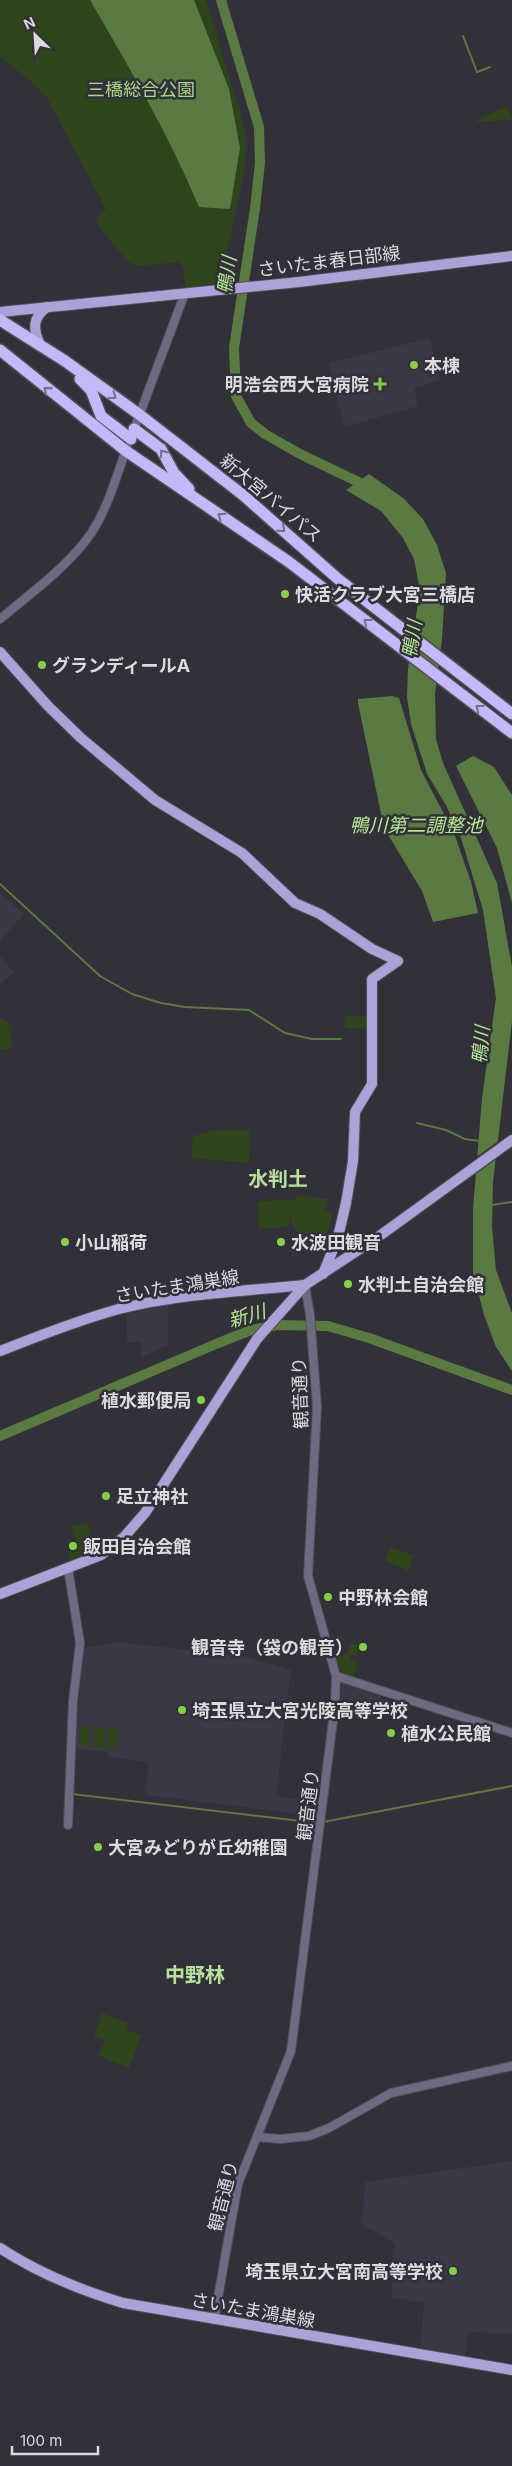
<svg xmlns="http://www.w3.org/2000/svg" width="512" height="2466" viewBox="0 0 512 2466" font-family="Inter,'Noto Sans JP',sans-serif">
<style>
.built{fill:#3a3746}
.green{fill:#2e451c}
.water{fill:#5a7a42}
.pier{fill:#323039}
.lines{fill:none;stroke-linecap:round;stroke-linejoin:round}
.stream{stroke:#5a7a42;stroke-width:2}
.river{stroke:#5a7a42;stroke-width:10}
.minor-casing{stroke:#504f57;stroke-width:10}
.major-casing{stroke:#504f57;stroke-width:12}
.highway-casing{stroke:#504f57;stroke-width:14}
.minor{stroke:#6f6a84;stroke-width:8}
.major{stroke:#aca2d7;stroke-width:10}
.highway{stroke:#c4b8f8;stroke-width:11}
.oneway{stroke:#746d8f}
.poi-dot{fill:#88cf49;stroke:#323039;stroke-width:2}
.labels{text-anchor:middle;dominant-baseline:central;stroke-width:5;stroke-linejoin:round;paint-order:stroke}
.park-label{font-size:18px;fill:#a8d886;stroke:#323039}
.street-label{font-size:18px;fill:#dbdadf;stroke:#323039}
.poi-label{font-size:18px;font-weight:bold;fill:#dbdadf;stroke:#323039;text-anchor:start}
.water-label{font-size:19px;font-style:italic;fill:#b6e794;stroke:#323039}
.quarter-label{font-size:20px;font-weight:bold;fill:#b7e09c;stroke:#323039}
</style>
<rect width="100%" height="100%" fill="#323039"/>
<g class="built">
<path d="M430,338L440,380L414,388L418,406L344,427L329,363Z"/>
<path d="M0,894L24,914L0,941Z"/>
<path d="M0,956L14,972L0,985Z"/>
<path d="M168,1305V1345L141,1358V1342H127V1314Z"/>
<path d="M117,1642L244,1656L291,1670L276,1796L318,1803L317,1816L146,1795L148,1762L109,1757L106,1752L76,1749L82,1648Z"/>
<path d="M342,1683L381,1695L379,1716L340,1711Z"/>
<path d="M512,2161V2334L468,2332L465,2357L420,2348L424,2303L391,2297L395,2244L362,2224L365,2182Z"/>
</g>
<g class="green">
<path d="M0,0H206L243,122L247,147L243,178L220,283L186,287L183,266L178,262L137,266L128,262L98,225V218L106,209L47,98L35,85L0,56Z"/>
<path d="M507,106L512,120L473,122Z"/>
<path d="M346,1015L369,1017L370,1029L345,1028Z"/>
<path d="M0,1018L10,1024L13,1031L10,1032L13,1048L0,1050Z"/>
<path d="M214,1130H250L249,1163L191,1158L193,1136Z"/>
<path d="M296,1195L328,1199L324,1211L332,1214L323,1252L310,1249L308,1247L309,1239L299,1235L291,1222V1216L288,1227L259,1229L258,1201L294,1200Z"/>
<path d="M88,1523L91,1537H99L102,1550L72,1563L70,1562L68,1554L79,1551L72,1526Z"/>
<path d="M391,1547L414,1556L409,1571L385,1561Z"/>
<path d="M350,1643L357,1645V1656L351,1655L350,1660L357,1662L354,1679C341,1674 339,1670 336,1657L347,1654Z"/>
<path d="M81,1725L91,1726L89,1747L79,1746Z"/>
<path d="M95,1727L105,1728L103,1748L93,1747Z"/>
<path d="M108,1728L118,1729L116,1750L106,1749Z"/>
<path d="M102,2013L128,2023L126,2030L141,2035L129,2068L99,2056L105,2040L94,2036Z"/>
</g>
<g class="water">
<path d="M90,0H194L229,89L240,148L230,209L199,207C169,135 129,67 90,0Z"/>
<path d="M369,474L403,498L423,519L437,545L446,573L442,639L435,694L436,739L443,763L497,883L512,967V1021L493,1182L492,1227L496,1270L512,1313V1371L496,1347L484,1315L473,1272V1209L482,1098L496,998L483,910L461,838L446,805L427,774L411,724L407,697L408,669L420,590L414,559L403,538L381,511L346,490Z"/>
<path d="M392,696L399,698L421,770L454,833L471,882L478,913L433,922L422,891L384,828L358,703V699Z"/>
<path d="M473,756L494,767L512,795V903L497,848L456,766Z"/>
</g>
<path class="pier" d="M500,1140L498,1158L473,1176L475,1158Z"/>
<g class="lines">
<g class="stream">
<path d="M463,36L477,72L490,67"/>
<path d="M0,884L100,976L132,994L161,1003L185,1007L249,1010L285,1033L312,1039H341"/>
<path d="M485,1036L493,1037"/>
<path d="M417,1123L446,1130L465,1139L479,1141"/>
<path d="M492,1205L512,1202"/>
<path d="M72,1794L318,1823"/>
<path d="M323,1822L512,1786"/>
</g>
<g class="river">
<path d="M221,0L259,127L260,163L255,208L234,348L236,396L251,423L265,434L300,454L369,487"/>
<path d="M0,1436L216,1344L251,1330L278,1325L328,1326L369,1338L512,1390"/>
</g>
<g class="minor-casing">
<g id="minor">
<path d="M133,432L185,293"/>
<path d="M0,619C31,593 69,566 92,532C108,507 117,475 127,447"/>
<path d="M336,1676L512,1733"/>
<path d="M68,1825L73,1701L80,1643L68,1568"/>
<path d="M257,2137L280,2139L309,2136L329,2128L391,2093L512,2066"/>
<path d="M214,2320L238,2184L291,2051L335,1705L336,1676L308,1576L317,1406L310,1315L305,1285"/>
</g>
</g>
<g class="major-casing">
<g id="major">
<path d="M0,312L299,282L512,256"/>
<path d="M40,345C33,329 32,318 47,307"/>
<path d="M0,652L48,706L81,738L155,800L242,853L295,903L320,914L372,949L398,961L372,979V1084L355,1112L353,1161L346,1203L338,1237L323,1274"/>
<path d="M0,1351C39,1336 78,1320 119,1309C179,1294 243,1291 305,1285"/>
<path d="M0,1594L101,1555L124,1537L145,1513L257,1339L305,1285L378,1237L512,1140"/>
<path d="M0,2248C38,2273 80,2290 123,2303L512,2370"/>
</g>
</g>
<g class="highway-casing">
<g id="highway">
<path d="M0,320L65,361L140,415L243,495L338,579L512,714"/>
<path d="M0,350L126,451L289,562L512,733"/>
<path d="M80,379L91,390L101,416L131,439"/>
<path d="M134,429L161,449L174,473L189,489"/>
</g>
</g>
<use href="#minor" class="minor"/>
<use href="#major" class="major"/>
<use href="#highway" class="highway"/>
</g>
<defs><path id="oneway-chevron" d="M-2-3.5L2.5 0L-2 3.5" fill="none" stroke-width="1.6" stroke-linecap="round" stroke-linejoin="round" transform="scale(1.25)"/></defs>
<g class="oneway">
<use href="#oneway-chevron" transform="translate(47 390) rotate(-141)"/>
<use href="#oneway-chevron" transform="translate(113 396) rotate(36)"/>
<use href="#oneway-chevron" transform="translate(163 453) rotate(-126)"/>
<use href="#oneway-chevron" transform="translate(221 516) rotate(-146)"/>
<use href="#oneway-chevron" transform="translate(282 529) rotate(41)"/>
<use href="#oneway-chevron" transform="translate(367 622) rotate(-142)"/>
<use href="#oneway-chevron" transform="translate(479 708) rotate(-142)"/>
</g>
<g class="poi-dot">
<circle cx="414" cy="365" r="5"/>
<path d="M377.5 376.5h5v5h5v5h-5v5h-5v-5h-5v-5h5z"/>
<circle cx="285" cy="594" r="5"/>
<circle cx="42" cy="665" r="5"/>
<circle cx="65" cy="1242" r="5"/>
<circle cx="281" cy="1242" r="5"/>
<circle cx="348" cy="1284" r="5"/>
<circle cx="201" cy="1400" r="5"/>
<circle cx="106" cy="1496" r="5"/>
<circle cx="73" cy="1546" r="5"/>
<circle cx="328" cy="1597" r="5"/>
<circle cx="363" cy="1647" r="5"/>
<circle cx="182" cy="1710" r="5"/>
<circle cx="391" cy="1733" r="5"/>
<circle cx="98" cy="1847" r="5"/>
<circle cx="453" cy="2271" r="5"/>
</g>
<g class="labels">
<g class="park-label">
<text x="141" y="89">三橋総合公園</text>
</g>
<g class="street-label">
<text transform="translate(329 261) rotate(-7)">さいたま春日部線</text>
<text transform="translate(271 498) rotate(40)">新大宮バイパス</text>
<text transform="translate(177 1286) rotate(-9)">さいたま鴻巣線</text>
<text transform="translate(300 1393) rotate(-92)">観音通り</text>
<text transform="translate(308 1805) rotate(-83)">観音通り</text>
<text transform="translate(223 2196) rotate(-76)">観音通り</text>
<text transform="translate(253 2310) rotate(10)">さいたま鴻巣線</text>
</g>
<g class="poi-label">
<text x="424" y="365">本棟</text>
<text x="369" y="384" text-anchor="end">明浩会西大宮病院</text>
<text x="295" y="594">快活クラブ大宮三橋店</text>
<text x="52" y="665">グランディールA</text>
<text x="75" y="1242">小山稲荷</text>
<text x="291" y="1242">水波田観音</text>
<text x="358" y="1284">水判土自治会館</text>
<text x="191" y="1400" text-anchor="end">植水郵便局</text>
<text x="116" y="1496">足立神社</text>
<text x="83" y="1546">飯田自治会館</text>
<text x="338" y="1597">中野林会館</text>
<text x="353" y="1647" text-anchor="end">観音寺（袋の観音）</text>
<text x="192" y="1710">埼玉県立大宮光陵高等学校</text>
<text x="401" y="1733">植水公民館</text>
<text x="108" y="1847">大宮みどりが丘幼稚園</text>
<text x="443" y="2271" text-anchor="end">埼玉県立大宮南高等学校</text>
</g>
<g class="water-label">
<text transform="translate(227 275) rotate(-82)">鴨川</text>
<text transform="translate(412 639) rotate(-81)">鴨川</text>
<text x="416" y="825">鴨川第二調整池</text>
<text transform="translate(481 1045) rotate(-85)">鴨川</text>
<text transform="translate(247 1316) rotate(-16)">新川</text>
</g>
<g class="quarter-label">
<text x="278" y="1179">水判土</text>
<text x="195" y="1975">中野林</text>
</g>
</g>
<g transform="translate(35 35) rotate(335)" stroke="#323039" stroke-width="4" paint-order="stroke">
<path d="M0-4L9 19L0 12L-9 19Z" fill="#dbdadf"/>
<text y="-8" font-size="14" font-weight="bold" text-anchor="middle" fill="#dbdadf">N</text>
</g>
<path d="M12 2446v8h86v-8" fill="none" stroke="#dbdadf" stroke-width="2.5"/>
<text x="20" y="2446" font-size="15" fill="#dbdadf" stroke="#323039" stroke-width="4" paint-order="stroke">100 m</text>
</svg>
